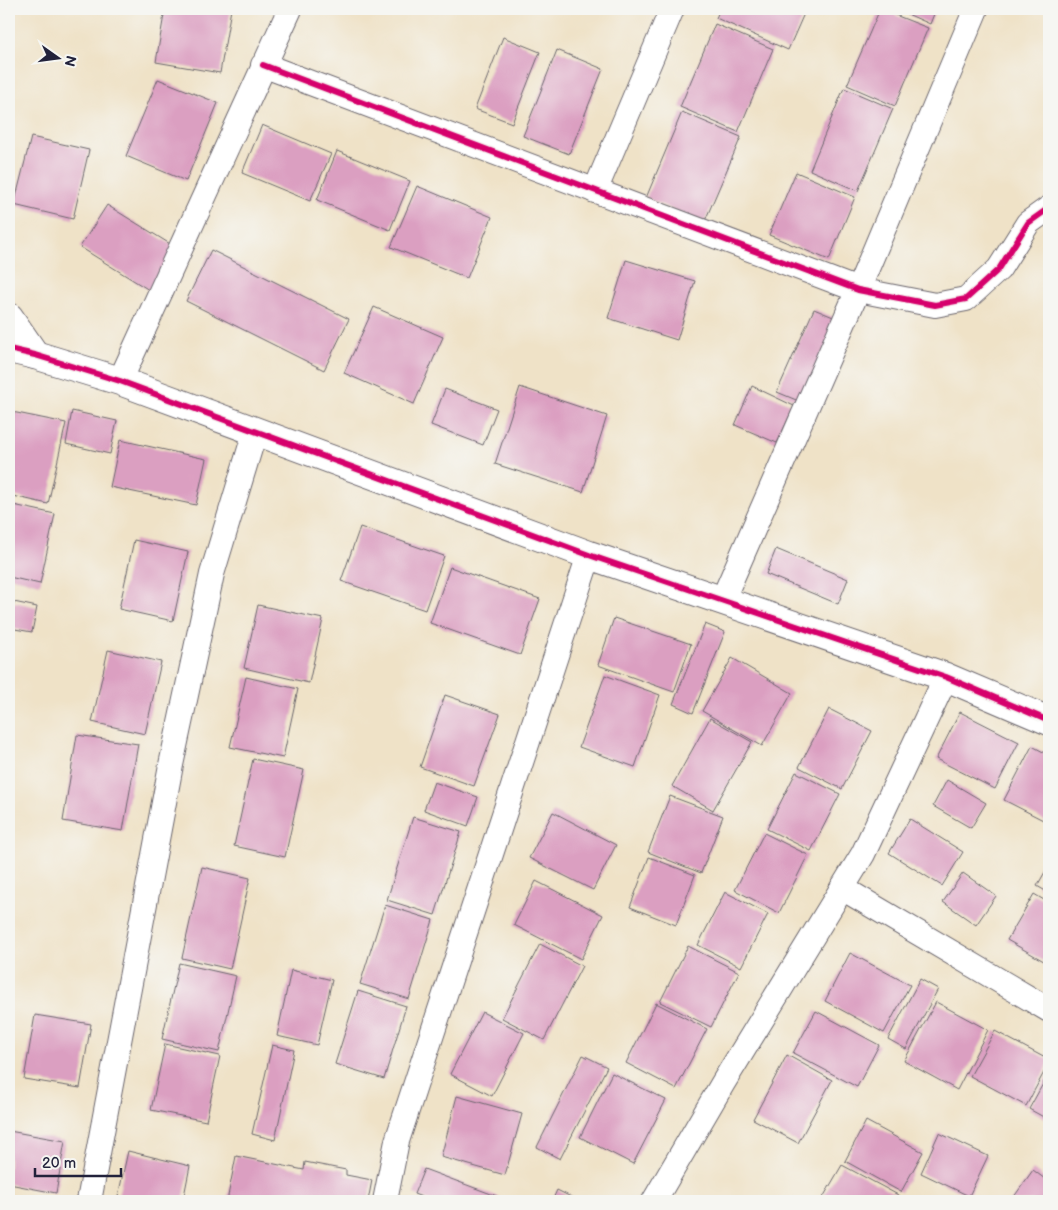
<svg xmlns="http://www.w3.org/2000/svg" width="1058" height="1210" viewBox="0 0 1058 1210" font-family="'Balsamiq Sans',sans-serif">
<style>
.building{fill:#db9fc1}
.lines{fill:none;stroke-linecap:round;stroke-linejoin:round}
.minor-casing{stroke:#6a656c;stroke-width:26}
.tertiary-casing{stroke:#6a656c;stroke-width:30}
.secondary-casing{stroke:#6a656c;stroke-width:30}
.minor{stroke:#fff;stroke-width:24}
.tertiary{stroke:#fff;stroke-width:28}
.secondary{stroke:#fff;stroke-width:28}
.cycleway-casing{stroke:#f6f6f2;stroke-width:9}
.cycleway{stroke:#d6006c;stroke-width:6}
</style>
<rect width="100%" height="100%" fill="#f6f6f2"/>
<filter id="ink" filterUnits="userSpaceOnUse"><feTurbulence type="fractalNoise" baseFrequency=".02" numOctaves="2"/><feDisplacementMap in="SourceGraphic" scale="10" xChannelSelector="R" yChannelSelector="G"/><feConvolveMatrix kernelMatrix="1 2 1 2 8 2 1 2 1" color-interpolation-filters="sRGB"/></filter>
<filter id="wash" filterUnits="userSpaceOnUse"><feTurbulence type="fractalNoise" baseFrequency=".0096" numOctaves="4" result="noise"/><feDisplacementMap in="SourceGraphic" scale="20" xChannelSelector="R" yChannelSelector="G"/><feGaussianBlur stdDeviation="1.12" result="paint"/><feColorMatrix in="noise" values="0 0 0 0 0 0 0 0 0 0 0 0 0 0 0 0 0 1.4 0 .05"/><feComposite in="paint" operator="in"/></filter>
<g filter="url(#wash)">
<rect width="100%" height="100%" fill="#efe2c7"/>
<g id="blocks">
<g class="building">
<path d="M165,9H231L220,73L156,62Z"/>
<path d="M720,9H806L788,50L716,18Z"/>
<path d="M880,9L928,28L895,106L847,85Z"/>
<path d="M896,9H936L930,24Z"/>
<path d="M715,24L773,49L738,132L680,107Z"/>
<path d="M503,37L540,52L512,123L475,109Z"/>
<path d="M557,50L603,69L569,154L523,136Z"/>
<path d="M158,79L218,103L186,181L126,156Z"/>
<path d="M844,88L893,109L858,191L810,170Z"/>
<path d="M682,112L741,137L704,223L646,198Z"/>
<path d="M262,125L331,154L310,201L242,173Z"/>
<path d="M31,137L89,150L73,219L14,205Z"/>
<path d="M337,151L410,181L390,230L317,200Z"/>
<path d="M796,172L855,197L829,260L769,235Z"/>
<path d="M417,186L492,217L467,278L391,247Z"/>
<path d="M107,205L175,247L149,290L80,247Z"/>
<path d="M211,250L349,319L324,370L186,301Z"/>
<path d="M626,260L695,281L677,340L608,318Z"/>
<path d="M374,307L443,337L414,404L344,373Z"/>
<path d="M814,309L838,319L801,402L777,392Z"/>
<path d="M752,386L794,406L777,443L735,425Z"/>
<path d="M520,387L607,416L583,492L495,464Z"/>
<path d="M445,389L497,409L483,445L431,425Z"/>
<path d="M72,411L117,421L110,454L66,444Z"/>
<path d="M12,412L66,423L48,504L9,495V427Z"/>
<path d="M120,440L206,459L196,505L110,487Z"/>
<path d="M9,504L55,514L40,584L9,577Z"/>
<path d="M360,527L444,556L425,610L341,581Z"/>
<path d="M134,540L188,552L173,621L119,609Z"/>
<path d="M776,549L848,579L838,604L766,574Z"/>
<path d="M450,567L540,599L520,655L430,623Z"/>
<path d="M14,602L37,607L32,632L9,628Z"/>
<path d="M258,605L323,619L309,683L244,668Z"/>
<path d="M614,618L691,644L674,692L598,665Z"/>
<path d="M705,624L725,632L693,713L673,704Z"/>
<path d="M108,650L161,662L145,734L92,722Z"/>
<path d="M732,658L792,693L762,746L702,711Z"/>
<path d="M605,675L660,695L635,767L579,747Z"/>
<path d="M246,677L298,689L283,758L230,747Z"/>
<path d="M445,695L500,714L474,786L420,767Z"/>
<path d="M829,709L872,731L842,789L799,767Z"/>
<path d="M960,712L1019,742L995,789L936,759Z"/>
<path d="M710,718L752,742L713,810L672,786Z"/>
<path d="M77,735L138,744L123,831L63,821Z"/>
<path d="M1032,746L1049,755V823L1004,800Z"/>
<path d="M253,759L304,770L285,857L234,846Z"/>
<path d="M796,772L840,794L811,851L767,829Z"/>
<path d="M947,780L986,803L971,828L933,806Z"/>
<path d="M434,782L478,797L468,826L424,810Z"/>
<path d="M670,796L723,816L701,873L648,852Z"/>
<path d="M553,812L616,845L593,890L529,858Z"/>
<path d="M413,817L461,832L435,915L387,900Z"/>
<path d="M910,819L963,852L942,886L889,853Z"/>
<path d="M764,833L808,855L779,913L735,890Z"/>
<path d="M649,857L695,875L676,925L630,907Z"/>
<path d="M1049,865V893L1037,886Z"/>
<path d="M202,867L250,878L230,969L182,958Z"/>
<path d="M963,873L996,896L976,925L943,902Z"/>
<path d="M536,881L603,915L581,959L514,925Z"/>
<path d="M725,892L768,914L741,967L698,945Z"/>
<path d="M1034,894L1049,903V964L1007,940Z"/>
<path d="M385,905L433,920L409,999L360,984Z"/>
<path d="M540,944L582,966L544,1040L502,1018Z"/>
<path d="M688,946L739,972L711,1027L660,1002Z"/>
<path d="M850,953L910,985L884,1033L825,1001Z"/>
<path d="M179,963L236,976L219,1052L162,1039Z"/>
<path d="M291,970L332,980L317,1045L277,1036Z"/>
<path d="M920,979L938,989L906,1049L888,1039Z"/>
<path d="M358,991L406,1006L384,1079L335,1064Z"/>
<path d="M936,1002L988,1030L957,1090L904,1061Z"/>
<path d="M656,1003L707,1029L676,1089L626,1063Z"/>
<path d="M816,1011L879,1045L857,1087L793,1053Z"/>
<path d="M482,1012L524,1033L492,1096L450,1074Z"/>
<path d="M35,1015L91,1024L80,1088L24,1079Z"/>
<path d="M995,1031L1049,1060V1063L1026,1106L970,1076Z"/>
<path d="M165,1044L220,1056L206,1121L151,1110Z"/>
<path d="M272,1045L294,1050L275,1140L252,1134Z"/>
<path d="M583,1055L607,1067L560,1159L537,1147Z"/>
<path d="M787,1055L832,1080L798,1143L753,1119Z"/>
<path d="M612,1073L666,1100L633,1164L580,1137Z"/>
<path d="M1049,1073V1120L1029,1109Z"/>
<path d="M457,1096L522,1114L505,1175L441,1157Z"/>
<path d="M866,1121L923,1152L901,1192L845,1161Z"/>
<path d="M9,1131L65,1141L56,1193L9,1184Z"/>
<path d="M939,1133L988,1156L969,1196L921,1173Z"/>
<path d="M128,1151L190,1166L183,1201H117Z"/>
<path d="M236,1156L304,1170L305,1162L346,1170V1175L372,1180L368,1201H227Z"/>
<path d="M842,1165L900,1196L898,1201H821Z"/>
<path d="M424,1169L510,1201H432L414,1194Z"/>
<path d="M1033,1170L1049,1182V1201H1011Z"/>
<path d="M557,1190L579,1201H552Z"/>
</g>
</g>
</g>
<g filter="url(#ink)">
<use href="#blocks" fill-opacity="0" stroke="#6a656c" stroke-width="1"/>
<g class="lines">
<g class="minor-casing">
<g id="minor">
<path d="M263,65L858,290L935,305L966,299L999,269L1028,223L1049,208"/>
<path d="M595,191L672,9"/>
<path d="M120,381L290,9"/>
<path d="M722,601L858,290L976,9"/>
<path d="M842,888L1049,1010"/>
<path d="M89,1201L171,765L212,574L255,432"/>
<path d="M385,1201L397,1141L589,555"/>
<path d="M654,1201L723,1083L863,854L946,677"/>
</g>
</g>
<g class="tertiary-casing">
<path id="tertiary" d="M9,349L35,355L120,381L589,555L946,677L1049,721"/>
</g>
<g class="secondary-casing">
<path id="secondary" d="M9,317L35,355"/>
</g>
<use href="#minor" class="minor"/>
<use href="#tertiary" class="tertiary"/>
<use href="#secondary" class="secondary"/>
<g class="cycleway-casing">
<g id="cycleway">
<path d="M263,65L858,290L935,305L966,299L999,269L1028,223L1049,208"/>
<path d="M9,349L35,355L120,381L589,555L946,677L1049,721"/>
</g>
</g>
<use href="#cycleway" class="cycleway"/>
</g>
</g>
<rect width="1058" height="1210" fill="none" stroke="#f6f6f2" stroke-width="30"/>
<g transform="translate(58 58) rotate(104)" stroke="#f6f6f2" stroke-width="4" paint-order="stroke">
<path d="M0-4L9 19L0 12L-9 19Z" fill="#22223b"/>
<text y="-8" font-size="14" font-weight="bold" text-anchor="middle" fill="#22223b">N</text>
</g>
<path d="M35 1168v8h86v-8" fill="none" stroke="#22223b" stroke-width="2.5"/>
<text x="42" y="1168" font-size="15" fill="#22223b" stroke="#f6f6f2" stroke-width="4" paint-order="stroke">20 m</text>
</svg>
